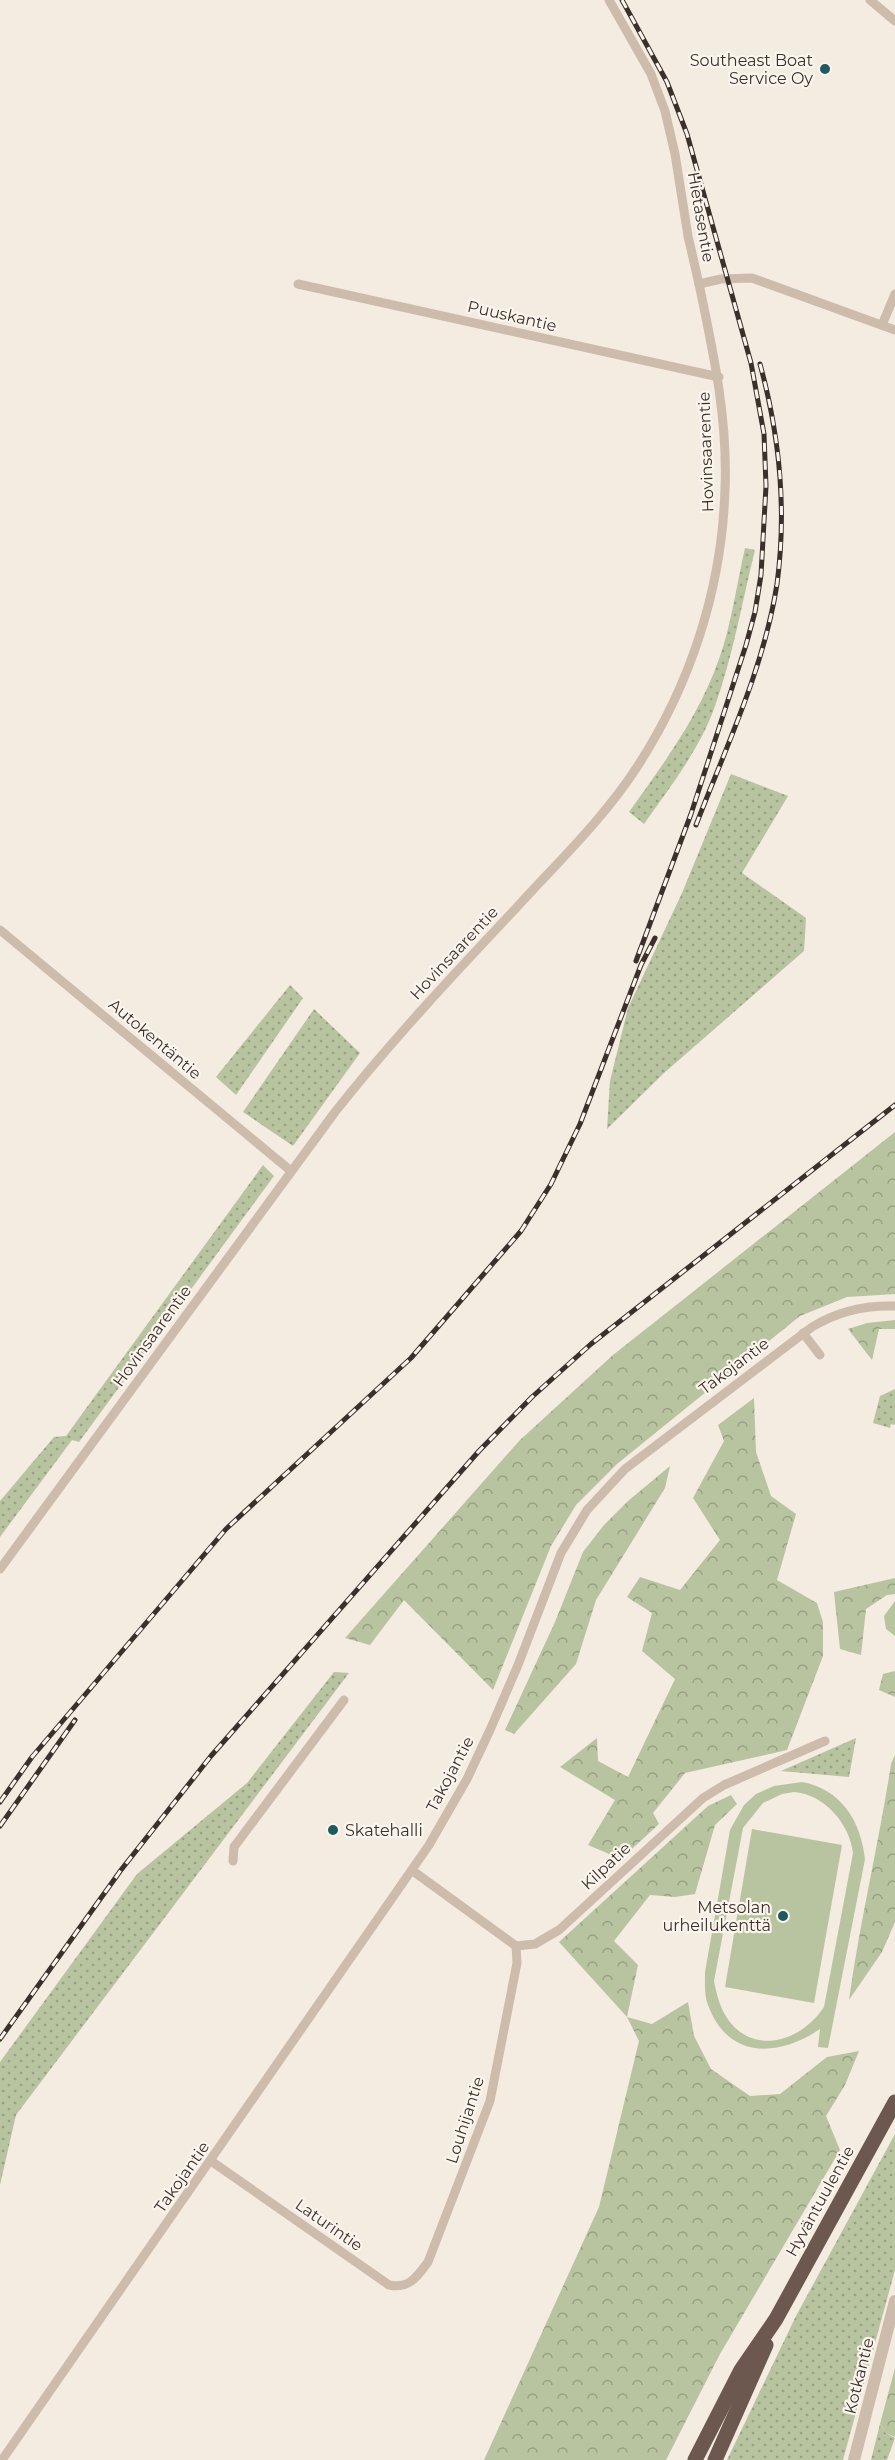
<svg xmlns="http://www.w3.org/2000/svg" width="895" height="2460" viewBox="0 0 895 2460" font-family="Montserrat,sans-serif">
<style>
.green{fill:url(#green-dots)}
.forest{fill:url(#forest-crowns)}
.pitch{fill:#b8c4a0;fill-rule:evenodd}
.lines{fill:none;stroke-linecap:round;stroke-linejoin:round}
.minor{stroke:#cdbbac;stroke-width:9}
.tertiary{stroke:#cdbbac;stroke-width:12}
.trunk{stroke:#6c584f;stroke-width:15}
.rail-casing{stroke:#3b302b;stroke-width:5}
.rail{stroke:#fbf5ee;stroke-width:3;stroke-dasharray:9;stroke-linecap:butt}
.poi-dot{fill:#1f5a5e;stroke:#fbf5ee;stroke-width:2}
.labels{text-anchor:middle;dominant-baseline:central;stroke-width:4.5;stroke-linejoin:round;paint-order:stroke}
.poi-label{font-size:16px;fill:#3b302b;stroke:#fbf5ee;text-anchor:end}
.street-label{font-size:16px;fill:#3b302b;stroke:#fbf5ee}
</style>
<defs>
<pattern id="green-dots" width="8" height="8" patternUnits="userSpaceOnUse" patternTransform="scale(1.5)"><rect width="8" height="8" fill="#b8c4a0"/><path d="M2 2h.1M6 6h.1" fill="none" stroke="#97a083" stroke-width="1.8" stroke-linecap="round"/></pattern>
<pattern id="forest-crowns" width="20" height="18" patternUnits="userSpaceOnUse" patternTransform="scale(1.5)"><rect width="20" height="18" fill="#b8c4a0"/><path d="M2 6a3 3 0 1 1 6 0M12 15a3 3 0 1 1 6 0" fill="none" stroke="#97a083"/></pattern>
</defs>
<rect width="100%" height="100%" fill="#f4ebe1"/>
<g class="green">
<path d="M745,548L755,550C742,602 733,656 715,706C700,749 670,787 644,824L629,812C664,763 699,716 719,659C731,626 737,583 745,548Z"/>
<path d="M731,774L788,796L742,873L806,918L804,951L664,1073L607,1129L610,1081L628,1008L682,893Z"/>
<path d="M290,985L303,998L236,1095L216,1077Z"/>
<path d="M314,1009L360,1053L293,1146L243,1112Z"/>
<path d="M263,1165L274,1176L79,1442L72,1440L0,1537V1501L54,1437L66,1436Z"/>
<path d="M895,1389V1425L891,1424L890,1428L873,1423L880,1396Z"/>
<path d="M334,1672L349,1673L16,2115L0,2185V2062L137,1874L247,1783Z"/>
<path d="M856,1738L849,1777L781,1771Z"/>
<path d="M895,2134V2270L843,2460H727L796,2316Z"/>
<path d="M880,2424L886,2433L895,2438L887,2460H871Z"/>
</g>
<g class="forest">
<path d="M895,1132V1294L847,1297L800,1316L617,1464L576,1505L551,1546L493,1690L404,1600L370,1645L345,1638L520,1440L613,1355Z"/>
<path d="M895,1320V1329H879L872,1360L848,1329L867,1323Z"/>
<path d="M754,1398L756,1452L771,1496L796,1514L777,1580L817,1603L823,1622V1656L787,1750L685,1773L653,1813L659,1824L621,1859L588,1845L615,1800L560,1767L597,1738L598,1761L628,1777L675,1679L642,1651L652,1613L627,1597L640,1577L680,1590L720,1540L693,1498L724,1441L718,1425Z"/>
<path d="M670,1466L665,1488L596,1600L576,1664L514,1734L505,1730L555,1622L583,1552L604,1525L628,1501Z"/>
<path d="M895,1578V1594L887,1595L866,1609L861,1655L840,1649L834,1592Z"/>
<path d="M895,1671V1697L879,1690L883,1674Z"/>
<path d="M895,1755V1922L882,1952L849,2000C860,1920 879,1843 891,1764Z"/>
<path d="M731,1795L737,1804L715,1825L695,1894L675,1897L650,1895L614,1941L638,1965L627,2017L652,2024L688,2002L694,2036L711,2069L750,2096L780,2094L827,2057L859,2051L845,2085L826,2116L840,2150L720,2354L666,2460H484L599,2207L639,2041L627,2017L559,1942L708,1806Z"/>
<path d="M895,2368V2437L886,2433L880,2424Z"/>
</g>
<g class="pitch">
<path d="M895,1601V1636L886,1629L884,1616Z"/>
<path d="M802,1782C841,1789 861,1821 865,1859L828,2048L818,2047L820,2029C779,2057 728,2060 708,2005C704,1995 705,1983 705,1972L730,1830L744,1805L756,1794L774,1786ZM794,1792C824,1794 850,1824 853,1853L824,2007C798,2046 745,2057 722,2009C718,2000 716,1991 714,1981L743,1828L763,1803L782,1794Z"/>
<path d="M752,1829L842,1845L814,2003L725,1987Z"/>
</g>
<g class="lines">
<g class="minor">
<path d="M609,0L651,74L665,111L675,154L688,236L699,284L721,279L752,278L895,330"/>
<path d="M870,0L895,21"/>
<path d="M298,284L719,377"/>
<path d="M882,325L895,294"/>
<path d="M0,930L291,1171"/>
<path d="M803,1333L820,1355"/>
<path d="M0,1569L335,1112C392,1040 455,973 518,906C559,861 604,818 637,767C691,684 722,588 725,489C728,419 713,351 699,284"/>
<path d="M233,1861L234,1847L344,1700"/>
<path d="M413,1871L516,1946L535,1944L559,1930L703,1798L724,1785L825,1741"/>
<path d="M211,2161L389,2285C409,2289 417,2277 428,2262L490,2101L517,1963L516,1946"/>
<path d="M2,2460L429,1845L467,1779L490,1730L518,1665L561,1553L587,1510L625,1469L812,1327C838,1311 865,1305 895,1306"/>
</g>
<path class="tertiary" d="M854,2460L895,2301"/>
<g class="trunk">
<path d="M695,2460L741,2370L776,2319L895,2102"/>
<path d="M715,2460L766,2345"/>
</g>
<g class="rail-casing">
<g id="rail">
<path d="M622,0L667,82L687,134L751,363L764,434L766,486L761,575L755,612L746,645L691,814L636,961"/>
<path d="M696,825C726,747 764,668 777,584C787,509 780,437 760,364"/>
<path d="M0,1802L32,1757L226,1529L411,1358L521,1231L551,1184L580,1124L641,965L655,938"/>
<path d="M0,1826L75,1720"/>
<path d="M0,2039L121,1870L211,1756L479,1451L532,1397L591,1344L895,1105"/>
</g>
</g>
<use href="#rail" class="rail"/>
</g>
<g class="poi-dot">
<circle cx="825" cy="69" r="6"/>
<circle cx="333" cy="1830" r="6"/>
<circle cx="783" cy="1916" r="6"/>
</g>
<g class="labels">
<g class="poi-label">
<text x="813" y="60">Southeast Boat<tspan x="813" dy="18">Service Oy</tspan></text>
<text x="345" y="1830" text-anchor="start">Skatehalli</text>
<text x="771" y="1907">Metsolan<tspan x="771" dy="18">urheilukenttä</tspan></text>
</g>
<g class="street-label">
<text transform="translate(701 217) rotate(80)">Hietasentie</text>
<text transform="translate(512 316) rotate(13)">Puuskantie</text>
<text transform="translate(706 452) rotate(-92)">Hovinsaarentie</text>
<text transform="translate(454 953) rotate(-47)">Hovinsaarentie</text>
<text transform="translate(155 1039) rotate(40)">Autokentäntie</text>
<text transform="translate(152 1336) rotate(-54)">Hovinsaarentie</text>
<text transform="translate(734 1366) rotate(-37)">Takojantie</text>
<text transform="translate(450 1774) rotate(-62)">Takojantie</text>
<text transform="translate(606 1866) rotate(-43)">Kilpatie</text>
<text transform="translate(465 2120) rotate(-72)">Louhijantie</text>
<text transform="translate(182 2177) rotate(-55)">Takojantie</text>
<text transform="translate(820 2201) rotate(-61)">Hyväntuulentie</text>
<text transform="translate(329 2225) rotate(35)">Laturintie</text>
<text transform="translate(859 2376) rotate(-76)">Kotkantie</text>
</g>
</g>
</svg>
